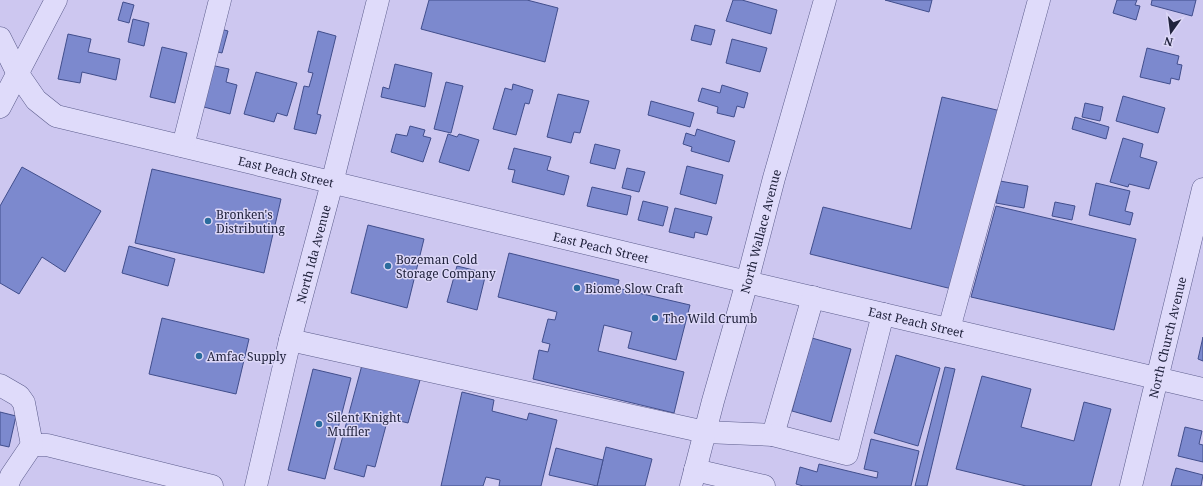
<svg xmlns="http://www.w3.org/2000/svg" width="1203" height="486" viewBox="0 0 1203 486" font-family="'Noto Serif',serif">
<style>
.building{fill:#7c89ce;stroke:#414e8c}
.lines{fill:none;stroke-linecap:round;stroke-linejoin:round}
.minor-casing{stroke:#5c5d8c;stroke-width:23}
.minor{stroke:#dfdbfa;stroke-width:22}
.poi-dot{fill:#2a6c9d;stroke:#dcd7f7;stroke-width:1.5}
.labels{text-anchor:middle;dominant-baseline:central;stroke-width:3;stroke-linejoin:round;paint-order:stroke}
.street-label{font-size:12px;fill:#20223c;stroke:#dcd7f7}
.poi-label{font-size:12px;fill:#20223c;stroke:#dcd7f7;text-anchor:start}
</style>
<rect width="100%" height="100%" fill="#cdc7f0"/>
<g class="building">
<path d="M429,0H527L558,8L545,62L421,29Z"/>
<path d="M733,0H742L777,10L771,34L726,21Z"/>
<path d="M885,0H932L929,12Z"/>
<path d="M1117,0H1137L1135,5L1140,6L1136,20L1113,13Z"/>
<path d="M1152,0H1196L1192,16L1151,5Z"/>
<path d="M123,2L134,5L129,23L118,20Z"/>
<path d="M133,19L149,23L144,46L128,42Z"/>
<path d="M695,25L715,30L711,45L691,40Z"/>
<path d="M217,28L228,31L222,53L210,50Z"/>
<path d="M318,31L336,36L317,114L321,115L316,134L294,129L304,86L309,87L313,73L308,72Z"/>
<path d="M68,34L91,39L88,52L120,59L116,80L82,72L80,83L58,79Z"/>
<path d="M732,39L767,48L760,72L726,63Z"/>
<path d="M162,47L187,53L175,103L150,97Z"/>
<path d="M1147,48L1179,56L1177,64L1182,65L1179,80L1171,78L1170,84L1140,77Z"/>
<path d="M206,64L229,69L226,82L237,85L230,114L204,107Z"/>
<path d="M395,64L432,73L425,107L381,97L383,87L389,89Z"/>
<path d="M256,72L297,83L287,116L277,113L274,122L244,114Z"/>
<path d="M446,82L463,86L451,133L434,129Z"/>
<path d="M513,84L533,90L529,104L525,103L516,135L493,129L505,88L512,90Z"/>
<path d="M722,85L748,93L744,108L737,106L734,117L717,113L718,107L698,101L702,88L720,93Z"/>
<path d="M558,94L589,101L580,133L574,132L571,143L547,137Z"/>
<path d="M1123,96L1165,108L1158,133L1116,121Z"/>
<path d="M942,97L1001,111L952,289L810,254L823,207L911,229Z"/>
<path d="M651,101L694,113L690,127L648,115Z"/>
<path d="M1085,103L1103,107L1100,121L1082,117Z"/>
<path d="M1075,117L1109,127L1106,139L1072,129Z"/>
<path d="M410,126L425,130L423,136L431,138L423,162L391,152L396,134L407,136Z"/>
<path d="M697,129L735,141L729,162L691,151L692,147L683,144L686,133L695,136Z"/>
<path d="M448,134L457,137L459,134L479,140L469,171L439,162Z"/>
<path d="M1123,138L1143,144L1140,157L1157,162L1149,189L1129,184L1128,187L1110,182Z"/>
<path d="M595,144L620,150L615,169L590,163Z"/>
<path d="M514,148L551,157L547,170L569,176L564,195L512,182L515,170L508,169Z"/>
<path d="M687,166L723,175L716,204L680,194Z"/>
<path d="M22,167L101,211L65,272L42,257L19,294L0,283V206Z"/>
<path d="M627,168L645,172L639,192L622,188Z"/>
<path d="M152,169L281,199L264,273L135,243Z"/>
<path d="M1000,181L1028,186L1024,208L996,203Z"/>
<path d="M1096,183L1130,191L1125,211L1133,213L1130,225L1089,215Z"/>
<path d="M592,187L631,196L627,215L587,206Z"/>
<path d="M643,201L668,207L663,226L638,220Z"/>
<path d="M1055,202L1075,206L1072,220L1052,216Z"/>
<path d="M996,206L1136,239L1114,330L971,297Z"/>
<path d="M675,208L712,217L707,235L695,232L694,238L669,232Z"/>
<path d="M368,225L424,239L407,308L351,293Z"/>
<path d="M129,246L175,259L168,286L122,273Z"/>
<path d="M509,253L619,280L617,288L690,305L676,360L628,348L632,332L604,325L598,351L684,372L674,413L533,379L539,350L548,352L550,344L542,342L548,319L555,320L557,312L498,297Z"/>
<path d="M457,266L486,273L477,310L447,302Z"/>
<path d="M162,318L249,339L236,394L149,374Z"/>
<path d="M1203,337V361L1198,359Z"/>
<path d="M812,338L851,349L831,422L792,411Z"/>
<path d="M896,355L940,368L918,446L874,433Z"/>
<path d="M362,365L420,380L408,423L388,418L375,467L367,465L364,477L334,469Z"/>
<path d="M945,367L955,369L927,486H915Z"/>
<path d="M313,369L351,378L325,479L288,470Z"/>
<path d="M982,376L1031,389L1021,427L1074,441L1084,402L1111,409L1091,486H1026L956,469Z"/>
<path d="M462,392L494,400L492,411L527,420L529,413L557,420L541,486H499L500,480L486,477L483,486H441Z"/>
<path d="M0,412L16,416L9,447L0,445Z"/>
<path d="M1185,427L1202,431L1199,444L1203,445V462L1178,456Z"/>
<path d="M871,439L919,451L911,486H803L796,484L800,467L817,472L819,464L877,478L878,472L864,469Z"/>
<path d="M606,447L652,459L645,486H597Z"/>
<path d="M556,448L603,460L597,486L549,475Z"/>
<path d="M1176,468L1203,475L1201,486H1171Z"/>
</g>
<g class="lines">
<g class="minor-casing">
<g id="minor">
<path id="s1" d="M0,38L18,74L36,100L56,116L747,282L1203,389"/>
<path d="M0,107L56,0"/>
<path d="M183,146L220,0"/>
<path d="M949,329L1039,0"/>
<path d="M290,340L705,432L773,435L813,297"/>
<path d="M0,385L19,396L24,403L32,445"/>
<path d="M773,435L847,454L883,314"/>
<path d="M32,445H47L212,486"/>
<path d="M695,470L764,486"/>
<path d="M7,486L11,476L32,445"/>
<path id="s2" d="M256,486L290,340L332,183L378,0"/>
<path id="s3" d="M691,486L713,401L747,282L774,178L825,0"/>
<path id="s4" d="M1131,486L1203,189"/>
</g>
</g>
<use href="#minor" class="minor"/>
</g>
<g class="poi-dot">
<circle cx="208" cy="221" r="4"/>
<circle cx="388" cy="266" r="4"/>
<circle cx="577" cy="288" r="4"/>
<circle cx="655" cy="318" r="4"/>
<circle cx="199" cy="356" r="4"/>
<circle cx="319" cy="424" r="4"/>
</g>
<g class="labels">
<g class="street-label">
<text stroke="none"><textPath href="#s1" startOffset="334">East Peach Street</textPath></text>
<text stroke="none"><textPath href="#s3" startOffset="264">North Wallace Avenue</textPath></text>
<text stroke="none"><textPath href="#s1" startOffset="658">East Peach Street</textPath></text>
<text stroke="none"><textPath href="#s2" startOffset="239">North Ida Avenue</textPath></text>
<text stroke="none"><textPath href="#s1" startOffset="982">East Peach Street</textPath></text>
<text stroke="none"><textPath href="#s4" startOffset="153">North Church Avenue</textPath></text>
</g>
<g class="poi-label">
<text x="216" y="214">Bronken's<tspan x="216" dy="14">Distributing</tspan></text>
<text x="396" y="259">Bozeman Cold<tspan x="396" dy="14">Storage Company</tspan></text>
<text x="585" y="288">Biome Slow Craft</text>
<text x="663" y="318">The Wild Crumb</text>
<text x="207" y="356">Amfac Supply</text>
<text x="327" y="417">Silent Knight<tspan x="327" dy="14">Muffler</tspan></text>
</g>
</g>
<g transform="translate(1171 32) rotate(194)" stroke="#dcd7f7" stroke-width="3" paint-order="stroke">
<path d="M0-3L7 15L0 10L-7 15Z" fill="#20223c"/>
<text y="-6" font-size="11" font-weight="bold" text-anchor="middle" fill="#20223c">N</text>
</g>
</svg>
